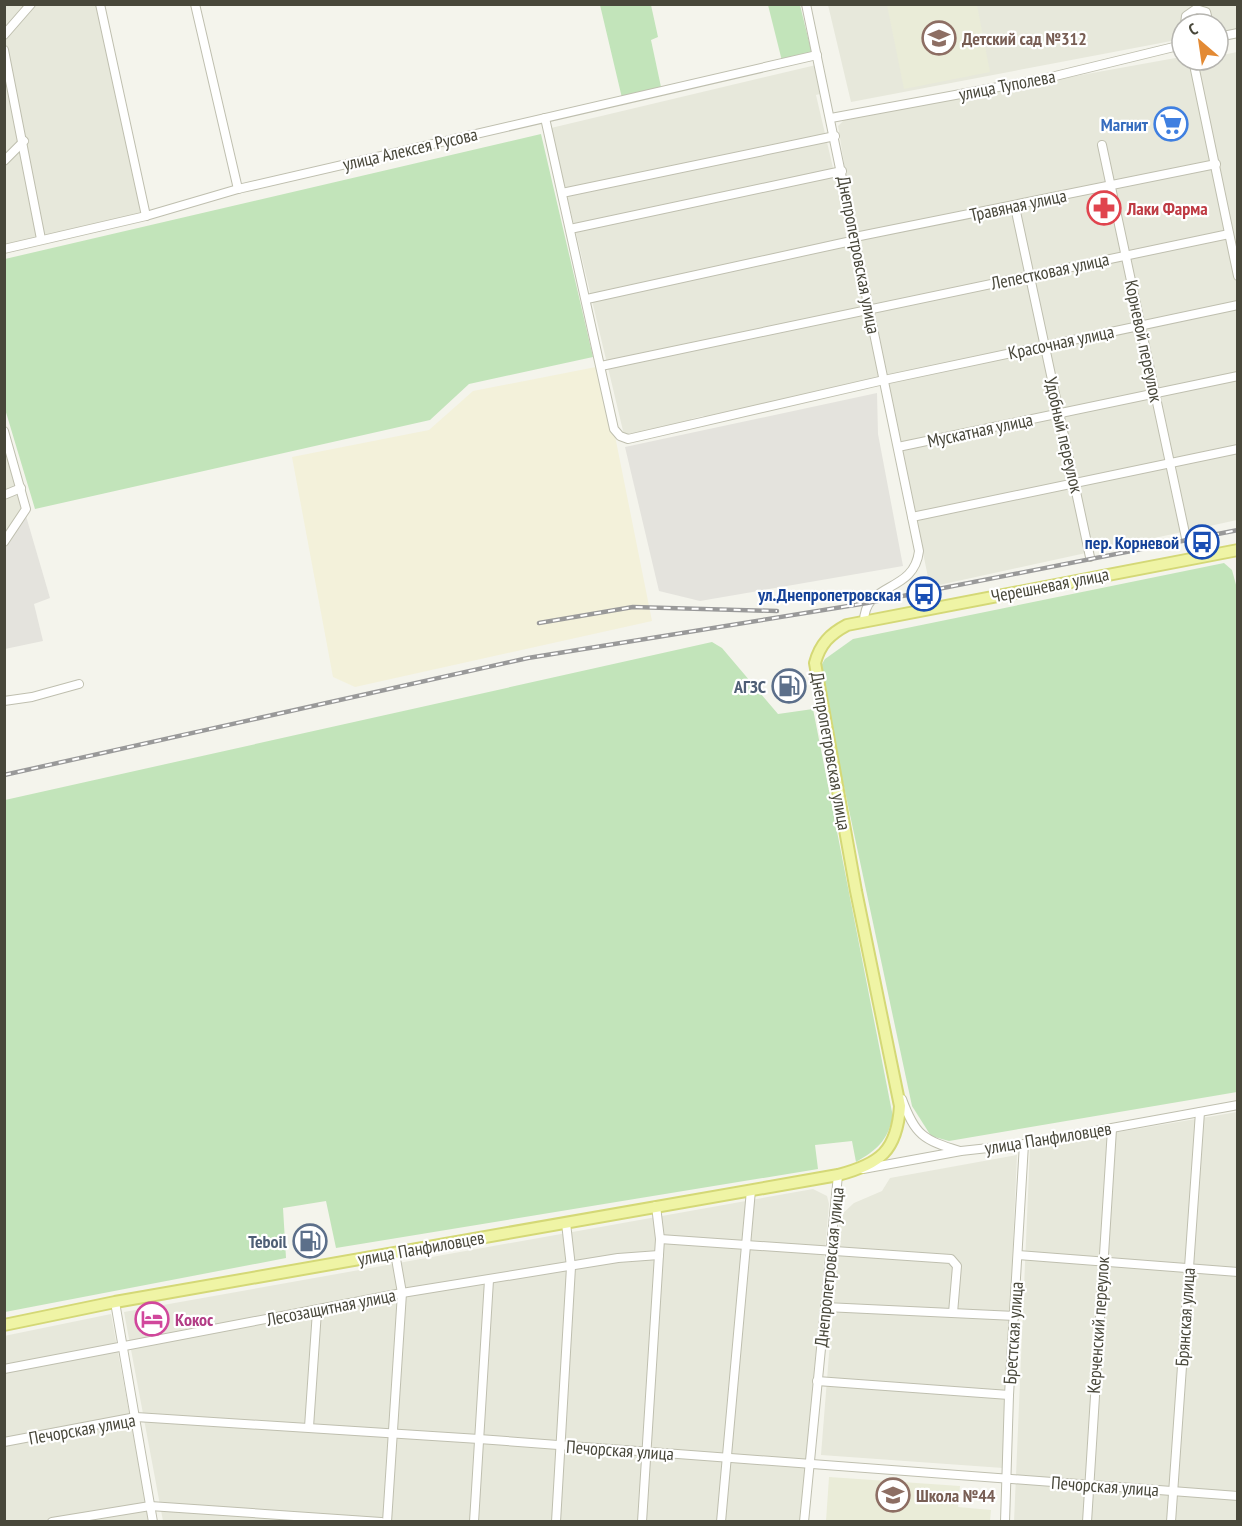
<svg xmlns="http://www.w3.org/2000/svg" width="1242" height="1526" viewBox="0 0 1242 1526" font-family="'PT Sans Narrow',sans-serif">
<style>
.residential{fill:#e7e8db}
.commercial{fill:#f3f1da}
.industrial{fill:#e4e3dd}
.education{fill:#eaecd8}
.green{fill:#c2e4ba}
.lines{fill:none;stroke-linecap:round;stroke-linejoin:round}
.minor-casing{stroke:#bfbfaf;stroke-width:10}
.major-casing{stroke:#d4d876;stroke-width:14}
.minor{stroke:#fff;stroke-width:8}
.major{stroke:#eff4a5;stroke-width:10}
.rail-casing{stroke:#999;stroke-width:4.5}
.rail{stroke:#fff;stroke-width:2;stroke-dasharray:7;stroke-linecap:butt}
.labels{text-anchor:middle;dominant-baseline:central;stroke-width:4.5;stroke-linejoin:round;paint-order:stroke}
.education-label{font-size:18px;font-weight:bold;fill:#785e54;stroke:#fff;text-anchor:start}
.street-label{font-size:18px;fill:#48473a;stroke:#fff}
.shop-label{font-size:18px;font-weight:bold;fill:#366cbe;stroke:#fff;text-anchor:end}
.health-label{font-size:18px;font-weight:bold;fill:#be3a42;stroke:#fff;text-anchor:start}
.transit-label{font-size:18px;font-weight:bold;fill:#164399;stroke:#fff;text-anchor:end}
.service-label{font-size:18px;font-weight:bold;fill:#4e5e75;stroke:#fff;text-anchor:end}
.hotel-label{font-size:18px;font-weight:bold;fill:#b23c85;stroke:#fff;text-anchor:start}
</style>
<rect width="100%" height="100%" fill="#f4f4ec"/>
<g class="residential">
<path d="M5,5H102L145,217L5,245Z"/>
<path d="M828,5H1237V29L1218,33V24H1182V39L851,102Z"/>
<path d="M1237,52V520L930,587L847,182L838,126L845,119L864,114L1181,57L1182,60L1192,61L1218,60V56Z"/>
<path d="M816,65L820,94L816,95L882,378L705,418L703,416L691,419V422L635,435L633,433L624,435L551,128Z"/>
<path d="M4,443L22,512L4,535Z"/>
<path d="M1237,1112V1521L1014,1522L1030,1147Z"/>
<path d="M1017,1155L1003,1468L821,1455L840,1216L854,1203L882,1191L890,1178Z"/>
<path d="M813,1189L827,1196L829,1204L801,1521H163L124,1312Z"/>
<path d="M111,1314L149,1521H5L4,1336Z"/>
</g>
<path class="commercial" d="M601,366L652,621L355,687L333,677L292,457L429,430L473,391Z"/>
<g class="industrial">
<path d="M877,393L878,434L903,566L700,601L659,591L625,447Z"/>
<path d="M26,516L50,598L34,604L43,641L5,649V549Z"/>
</g>
<g class="education">
<path d="M887,5H977L990,72L904,89Z"/>
<path d="M829,1477L960,1486L958,1507L991,1510L990,1521H826Z"/>
</g>
<g class="green">
<path d="M600,5H651L658,37L651,40L661,87L622,98Z"/>
<path d="M768,5H800L812,54L782,61Z"/>
<path d="M541,134L593,357L469,384L430,420L35,509L5,409V259Z"/>
<path d="M1224,563L1232,570L1238,592L1237,1092L949,1141L931,1136L912,1106L819,669L825,659L853,639Z"/>
<path d="M712,642L722,648L778,714L813,709L893,1117C887,1141 877,1150 856,1162L852,1141L815,1145L818,1169L336,1248L326,1201L283,1208L286,1258L5,1312V800Z"/>
</g>
<g class="lines">
<g class="minor-casing">
<g id="minor">
<path d="M100,4L146,216"/>
<path d="M195,4L238,189"/>
<path d="M806,4L919,551C914,594 864,581 864,622"/>
<path d="M1185,24L1186,16L1196,9L1206,12L1209,24"/>
<path d="M4,35L31,4"/>
<path d="M1218,37L1238,33"/>
<path d="M4,50L41,239"/>
<path d="M1193,60L1238,276"/>
<path d="M545,118L614,429L620,436L628,439L884,380L1238,305"/>
<path d="M831,118L1047,78L1182,45"/>
<path d="M1102,145L1186,538"/>
<path d="M4,161L24,141"/>
<path d="M562,193L835,136"/>
<path d="M1015,207L1090,557"/>
<path d="M570,229L842,171"/>
<path d="M855,237L1216,164"/>
<path d="M4,249L146,216L238,189L817,55"/>
<path d="M587,299L856,240"/>
<path d="M601,366L1229,234"/>
<path d="M4,431L26,509L4,542"/>
<path d="M898,447L1238,376"/>
<path d="M4,495L21,488"/>
<path d="M912,517L1238,449"/>
<path d="M4,701L32,697L79,684"/>
<path d="M902,1099C915,1135 923,1140 960,1151"/>
<path d="M863,1169L961,1151L1024,1144L1238,1105"/>
<path d="M660,1239L951,1259L957,1266L953,1313"/>
<path d="M1018,1255L1238,1272"/>
<path d="M115,1302L153,1522"/>
<path d="M825,1307L1015,1316"/>
<path d="M4,1369L402,1293L618,1258L659,1255"/>
<path d="M817,1381L1009,1395"/>
<path d="M309,1427L317,1311"/>
<path d="M4,1442L136,1417L479,1439L1238,1496"/>
<path d="M52,1522L150,1506L381,1522"/>
<path d="M387,1522L402,1293L395,1253"/>
<path d="M474,1522L489,1280"/>
<path d="M556,1522L571,1267L566,1223"/>
<path d="M642,1522L660,1239L656,1206"/>
<path d="M721,1522L751,1190"/>
<path d="M804,1522L838,1175"/>
<path d="M1005,1522L1009,1395L1024,1144"/>
<path d="M1087,1522L1112,1129"/>
<path d="M1171,1522L1200,1112"/>
</g>
</g>
<g class="major-casing">
<path id="major" d="M4,1325L115,1302L838,1175C880,1164 897,1151 900,1106L856,891L815,663C820,644 830,634 847,625L1238,550"/>
</g>
<use href="#minor" class="minor"/>
<use href="#major" class="major"/>
<g class="rail-casing">
<g id="rail">
<path d="M539,623L633,607L777,611"/>
<path d="M4,775L528,658L867,603L1238,530"/>
</g>
</g>
<use href="#rail" class="rail"/>
</g>
<defs>
<g id="school-ring" transform="scale(1.725)"><circle r="9.5" fill="#fff" stroke="#8d6e63" stroke-width="1.5"/><path d="M0-5L7-2L0 1L-7-2ZM-4 1L0 2.5L4 1V4Q0 6-4 4Z" fill="#8d6e63"/></g>
<g id="supermarket-ring" transform="scale(1.725)"><circle r="9.5" fill="#fff" stroke="#3f7fe0" stroke-width="1.5"/><path d="M-6-5.5h2.5l.6 2H6L4.5 2H-2.5L-4.4-4H-6ZM-1.5 3.2a1.3 1.3 0 1 0 .1 0ZM3 3.2a1.3 1.3 0 1 0 .1 0Z" fill="#3f7fe0"/></g>
<g id="pharmacy-ring" transform="scale(1.725)"><circle r="9.5" fill="#fff" stroke="#e0444e" stroke-width="1.5"/><path d="M-2-6h4v4h4v4h-4v4h-4v-4h-4v-4h4Z" fill="#e0444e"/></g>
<g id="bus-ring" transform="scale(1.725)"><circle r="9.5" fill="#fff" stroke="#1a4fb4" stroke-width="1.5"/><path d="M-5-6H5V4H4V6H2V4H-2V6H-4V4H-5ZM-3.5-4V0h7V-4ZM-3.5 1.2v1.5H-2V1.2ZM2 1.2v1.5H3.5V1.2Z" fill="#1a4fb4"/></g>
<g id="fuel-ring" transform="scale(1.725)"><circle r="9.5" fill="#fff" stroke="#5c6f8a" stroke-width="1.5"/><path d="M-5.5-6h7V0h2V4h1.3V-2.5L3-4.5l.8-.8L6-3V5H2.5V1h-1V6h-7ZM-4.2-4.7v3.2H.2V-4.7Z" fill="#5c6f8a"/></g>
<g id="hotel-ring" transform="scale(1.725)"><circle r="9.5" fill="#fff" stroke="#d1479c" stroke-width="1.5"/><path d="M-6-4.5h1.5V1H6V5H4.5V3h-9V5H-6ZM-4 0a1.8 1.8 0 1 1 3.6 0ZM.5 0V-2.5h3Q6-2.5 6 0Z" fill="#d1479c"/></g>
</defs>
<g fill-rule="evenodd">
<use href="#school-ring" x="939" y="38"/>
<use href="#supermarket-ring" x="1171" y="124"/>
<use href="#pharmacy-ring" x="1104" y="208"/>
<use href="#bus-ring" x="1202" y="542"/>
<use href="#bus-ring" x="924" y="594"/>
<use href="#fuel-ring" x="789" y="686"/>
<use href="#fuel-ring" x="310" y="1241"/>
<use href="#hotel-ring" x="152" y="1319"/>
<use href="#school-ring" x="893" y="1495"/>
</g>
<g class="labels">
<g class="education-label">
<text x="962" y="38">Детский сад №312</text>
<text x="916" y="1495">Школа №44</text>
</g>
<g class="street-label">
<text transform="translate(1007 85) rotate(-11)">улица Туполева</text>
<text transform="translate(410 149) rotate(-13)">улица Алексея Русова</text>
<text transform="translate(1018 205) rotate(-12)">Травяная улица</text>
<text transform="translate(859 255) rotate(79)">Днепропетровская улица</text>
<text transform="translate(1050 271) rotate(-12)">Лепестковая улица</text>
<text transform="translate(1144 341) rotate(78)">Корневой переулок</text>
<text transform="translate(1061 342) rotate(-12)">Красочная улица</text>
<text transform="translate(980 430) rotate(-12)">Мускатная улица</text>
<text transform="translate(1064 435) rotate(77)">Удобный переулок</text>
<text transform="translate(1050 585) rotate(-11)">Черешневая улица</text>
<text transform="translate(831 751) rotate(80)">Днепропетровская улица</text>
<text transform="translate(1048 1138) rotate(-9)">улица Панфиловцев</text>
<text transform="translate(421 1248) rotate(-10)">улица Панфиловцев</text>
<text transform="translate(829 1267) rotate(-84)">Днепропетровская улица</text>
<text transform="translate(331 1307) rotate(-11)">Лесозащитная улица</text>
<text transform="translate(1185 1317) rotate(-86)">Брянская улица</text>
<text transform="translate(1098 1325) rotate(-86)">Керченский переулок</text>
<text transform="translate(1013 1333) rotate(-86)">Брестская улица</text>
<text transform="translate(82 1429) rotate(-10)">Печорская улица</text>
<text transform="translate(620 1450) rotate(4)">Печорская улица</text>
<text transform="translate(1105 1486) rotate(4)">Печорская улица</text>
</g>
<g class="shop-label">
<text x="1148" y="124">Магнит</text>
</g>
<g class="health-label">
<text x="1127" y="208">Лаки Фарма</text>
</g>
<g class="transit-label">
<text x="1179" y="542">пер. Корневой</text>
<text x="901" y="594">ул.Днепропетровская</text>
</g>
<g class="service-label">
<text x="766" y="686">АГЗС</text>
<text x="287" y="1241">Teboil</text>
</g>
<g class="hotel-label">
<text x="175" y="1319">Кокос</text>
</g>
</g>
<rect width="1242" height="1526" fill="none" stroke="#48473a" stroke-width="12"/>
<g transform="translate(1200 42) rotate(331)"><circle r="28" fill="#ffffff" stroke="#b6b5b0" stroke-width="1.5"/>
<path d="M0-4.5L10 22L0 15L-10 22Z" fill="#e38a34"/>
<text y="-9" font-size="16" font-weight="bold" text-anchor="middle" fill="#48473a">С</text>
</g>
</svg>
